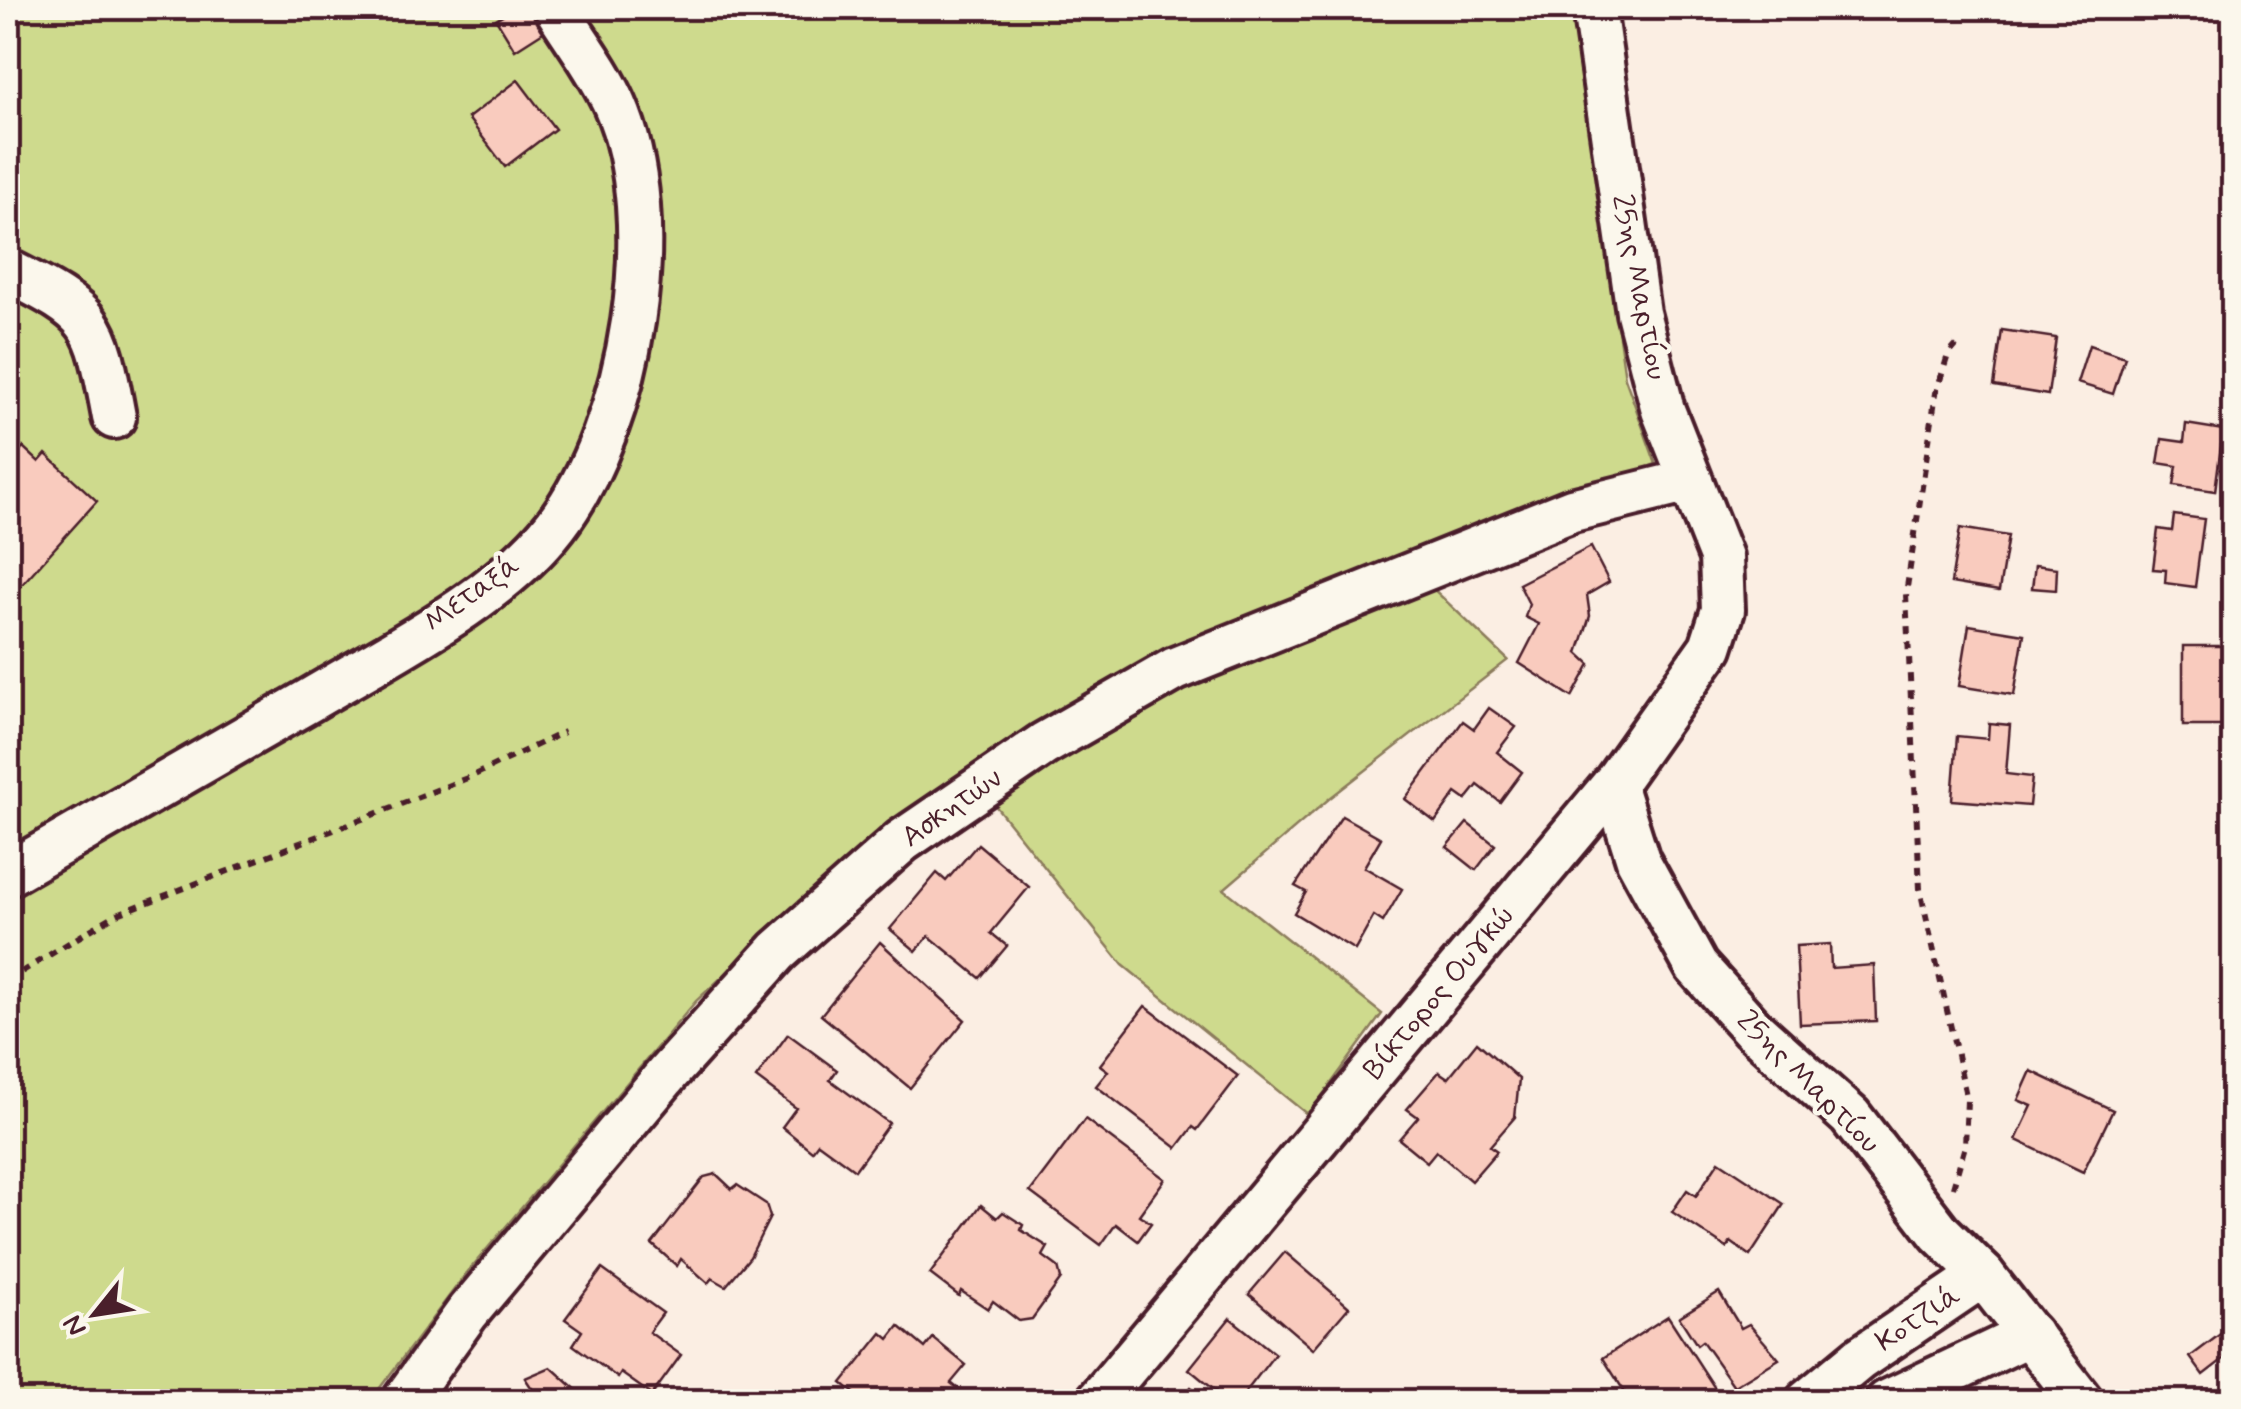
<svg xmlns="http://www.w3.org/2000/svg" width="2241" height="1409" viewBox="0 0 2241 1409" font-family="Mynerve,sans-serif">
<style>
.green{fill:#ceda8d;stroke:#8c7c5c;stroke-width:2.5}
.building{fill:#f9cbbe;stroke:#4a1f2b;stroke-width:2.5}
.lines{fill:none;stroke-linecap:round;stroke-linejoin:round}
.minor-casing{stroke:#4a1f2b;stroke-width:50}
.path{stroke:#4a1f2b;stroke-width:6;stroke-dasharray:8 8;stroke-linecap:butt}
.minor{stroke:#fbf7ec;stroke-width:42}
.labels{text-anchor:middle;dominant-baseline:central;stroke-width:9;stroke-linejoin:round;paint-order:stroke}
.street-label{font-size:30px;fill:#4a1f2b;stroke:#fbf7ec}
</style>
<rect width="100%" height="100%" fill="#fbeee3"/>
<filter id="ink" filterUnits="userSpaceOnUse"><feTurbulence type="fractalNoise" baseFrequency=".01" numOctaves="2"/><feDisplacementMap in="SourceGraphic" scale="20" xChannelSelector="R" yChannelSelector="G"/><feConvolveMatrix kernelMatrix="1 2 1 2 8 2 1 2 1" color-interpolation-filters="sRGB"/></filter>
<g filter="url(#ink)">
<path class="green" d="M8,8H1571L1625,378L1656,464L1407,564L1508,660L1330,798L1224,889L1382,1014L1308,1115L1123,965L970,774L835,872L696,1001L465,1275L370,1401L8,1402Z"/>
<g class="building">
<path d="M514,8H534L548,29L515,50L496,19Z"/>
<path d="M518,80L555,129L505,167L468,118Z"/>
<path d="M2002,330L2056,338L2048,395L1994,386Z"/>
<path d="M2089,345L2125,357L2113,394L2077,383Z"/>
<path d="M2186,424L2223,430L2215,491L2174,485L2177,466L2158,463L2162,439L2184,442Z"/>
<path d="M23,447L39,462L46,454L97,501L8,600V465Z"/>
<path d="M2174,515L2204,519L2195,587L2165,583L2166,570L2153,569L2158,529L2172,531Z"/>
<path d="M1960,528L2008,536L1999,591L1951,583Z"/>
<path d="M1591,547L1609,582L1587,595L1590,616L1578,653L1590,664L1572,697L1519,663L1539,624L1525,617L1529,604L1519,584Z"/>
<path d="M2035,565L2057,568L2056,590L2032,588Z"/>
<path d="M1969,625L2024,634L2014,695L1959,686Z"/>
<rect x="2183" y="646" width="51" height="80"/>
<path d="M1489,708L1516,727L1497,752L1522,772L1500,802L1478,785L1466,800L1456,793L1435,822L1405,799L1463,721L1474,729Z"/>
<path d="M1989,723L2010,725L2006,774L2032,777L2029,806L1952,800L1957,736L1988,739Z"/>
<path d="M1342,816L1381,838L1364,867L1402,889L1383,922L1374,916L1355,950L1294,913L1306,892L1295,886Z"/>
<path d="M1467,823L1495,845L1476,870L1447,847Z"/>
<path d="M978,844L1029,887L991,933L1007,946L980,978L929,936L916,951L890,929L937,873L946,881Z"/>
<path d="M880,942L965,1020L910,1088L821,1015Z"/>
<path d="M1830,944L1831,968L1874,965L1876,1021L1800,1024L1796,946Z"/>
<path d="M1145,1006L1238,1076L1197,1130L1193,1127L1177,1148L1096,1086L1108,1071L1100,1065Z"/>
<path d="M788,1034L837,1070L830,1080L889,1123L855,1170L818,1143L812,1151L782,1127L796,1108L756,1078Z"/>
<path d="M1477,1042L1519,1079L1515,1117L1490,1146L1497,1151L1471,1181L1436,1151L1427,1162L1399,1139L1418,1117L1407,1109L1439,1072L1448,1078Z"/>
<path d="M2031,1071L2113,1110L2083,1172L2016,1140L2032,1106L2018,1100Z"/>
<path d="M1085,1119L1165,1179L1139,1215L1151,1223L1138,1241L1116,1224L1101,1245L1030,1192Z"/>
<path d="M1719,1161L1784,1204L1750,1256L1731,1242L1727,1248L1672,1212L1687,1190L1696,1196Z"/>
<path d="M716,1174L732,1189L737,1185L766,1204L770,1217L750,1257L726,1286L712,1278L708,1283L681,1259L677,1266L652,1244L704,1177Z"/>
<path d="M981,1205L997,1218L1003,1212L1023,1225L1021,1230L1048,1247L1043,1256L1058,1267L1061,1279L1032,1319L1019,1321L993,1301L988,1309L961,1291L959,1296L930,1274Z"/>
<path d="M1285,1252L1349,1307L1313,1349L1249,1294Z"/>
<path d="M602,1269L663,1313L649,1332L681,1355L652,1395L621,1373L618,1378L573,1345L582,1331L565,1319Z"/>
<path d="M1719,1292L1741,1328L1749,1324L1779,1359L1734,1386L1702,1341L1697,1345L1679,1317Z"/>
<path d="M1668,1316L1720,1396L1710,1402H1631L1603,1358Z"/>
<path d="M1230,1318L1275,1354L1238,1402H1229L1189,1369Z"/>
<path d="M899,1326L925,1348L933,1338L966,1365L951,1383L974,1402H865L842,1383L882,1333L889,1339Z"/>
<path d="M2227,1329L2234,1337V1351L2203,1375L2190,1357Z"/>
<path d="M551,1367L590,1402H515L533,1390L525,1378Z"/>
<path d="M1191,1387L1209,1402H1160L1169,1389L1182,1398Z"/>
</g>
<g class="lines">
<g class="minor-casing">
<g id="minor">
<path d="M8,271C97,316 96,320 114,417"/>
<path d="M1614,784L1638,860L1696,966L1752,1028L1850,1116L1940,1233L1983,1275L2082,1402"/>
<path d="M8,874C108,816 209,758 310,700C389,653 499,599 556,525C632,425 666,221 615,105C600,71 575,39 556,8"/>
<path d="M403,1402L467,1313L668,1073L778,951L902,841L1044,744L1175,669L1572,510L1689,481"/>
<path d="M1097,1402L1614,784L1711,647L1723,610L1721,557L1663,410L1638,313L1594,8"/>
<path d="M1807,1402L1859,1359L1983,1275"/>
<path d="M1887,1402L2030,1334"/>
</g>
</g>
<g class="path">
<path d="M8,980L115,915L470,777L564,732"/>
<path d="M1953,1187L1965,1146L1967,1100L1920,889L1906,594L1936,393L1948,355L1961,340"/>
</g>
<use href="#minor" class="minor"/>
</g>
</g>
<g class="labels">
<g class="street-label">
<text transform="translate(1639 287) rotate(79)">25ης Μαρτίου</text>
<text transform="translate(472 594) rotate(-36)">Μεταξά</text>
<text transform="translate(952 808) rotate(-35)">Ασκητών</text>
<text transform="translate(1439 993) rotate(-50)">Βίκτορος Ουγκώ</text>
<text transform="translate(1808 1082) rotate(45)">25ης Μαρτίου</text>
<text transform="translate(1918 1319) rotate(-34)">Κοτζιά</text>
</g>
</g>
<rect width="2241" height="1409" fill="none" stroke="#fbf7ec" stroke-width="40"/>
<rect x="20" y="20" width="2201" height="1369" fill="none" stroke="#4a1f2b" stroke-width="4" filter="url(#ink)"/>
<g transform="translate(95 1314) rotate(240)" stroke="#fbf7ec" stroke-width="8" paint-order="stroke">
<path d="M0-8L18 38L0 25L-18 38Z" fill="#4a1f2b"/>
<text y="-15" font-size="28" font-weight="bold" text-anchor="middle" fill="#4a1f2b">N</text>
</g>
</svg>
